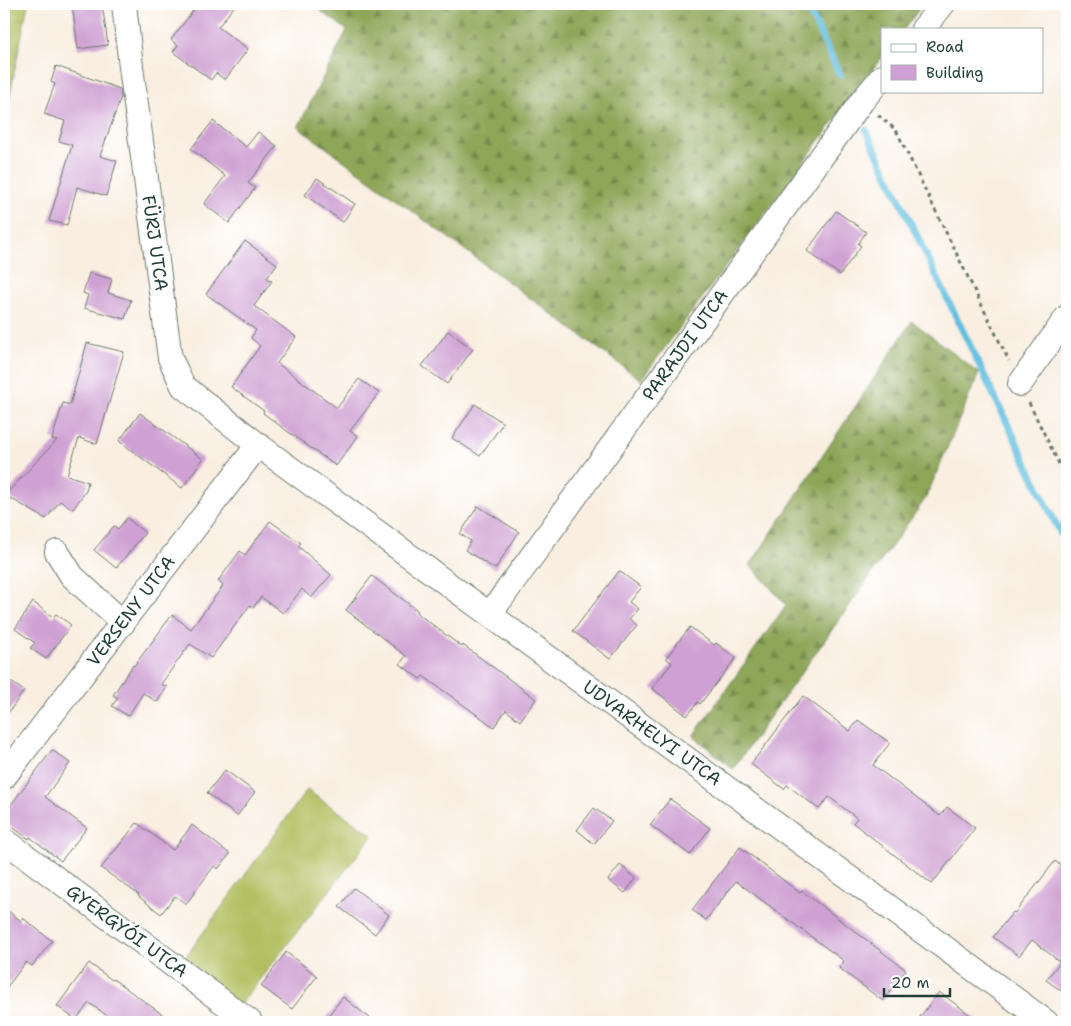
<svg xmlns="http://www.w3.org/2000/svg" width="1071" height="1026" viewBox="0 0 1071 1026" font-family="'Shantell Sans',sans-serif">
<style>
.grass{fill:#b3c062;stroke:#697e4b}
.forest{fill:url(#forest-firs);stroke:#567246}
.park{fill:url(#park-tufts);stroke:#697e4b}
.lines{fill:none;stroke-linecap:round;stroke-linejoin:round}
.stream{stroke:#61bfe0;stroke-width:7}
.building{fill:#cfa0d3}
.minor-casing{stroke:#6b7b70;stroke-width:26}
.path{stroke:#6b7b70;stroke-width:3;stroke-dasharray:4 4;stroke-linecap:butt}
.minor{stroke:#fff;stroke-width:24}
.labels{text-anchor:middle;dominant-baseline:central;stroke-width:4.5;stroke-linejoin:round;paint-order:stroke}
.street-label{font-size:18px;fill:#1f3d34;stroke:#fff}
</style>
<defs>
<pattern id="forest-firs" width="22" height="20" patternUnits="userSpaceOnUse" patternTransform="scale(1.25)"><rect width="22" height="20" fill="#8ea658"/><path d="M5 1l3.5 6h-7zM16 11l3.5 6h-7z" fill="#73884a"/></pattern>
<pattern id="park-tufts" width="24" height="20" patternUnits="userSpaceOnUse" patternTransform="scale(1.25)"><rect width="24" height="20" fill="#b3c062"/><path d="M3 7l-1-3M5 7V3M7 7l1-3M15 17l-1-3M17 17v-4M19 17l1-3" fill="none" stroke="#919d52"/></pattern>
</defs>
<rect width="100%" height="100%" fill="#fff"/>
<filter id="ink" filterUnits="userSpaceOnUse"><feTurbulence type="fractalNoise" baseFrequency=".02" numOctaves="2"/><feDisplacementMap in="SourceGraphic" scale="10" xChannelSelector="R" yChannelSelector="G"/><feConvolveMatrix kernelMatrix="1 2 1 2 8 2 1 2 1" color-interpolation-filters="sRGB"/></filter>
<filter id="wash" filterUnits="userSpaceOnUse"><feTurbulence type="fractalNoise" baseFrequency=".0096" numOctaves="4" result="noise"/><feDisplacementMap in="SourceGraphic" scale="20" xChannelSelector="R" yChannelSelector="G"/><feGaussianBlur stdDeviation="1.12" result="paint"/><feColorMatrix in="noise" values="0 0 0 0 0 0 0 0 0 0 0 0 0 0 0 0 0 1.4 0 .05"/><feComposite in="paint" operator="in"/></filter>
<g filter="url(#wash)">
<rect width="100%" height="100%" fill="#f9eee0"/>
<path class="grass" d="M307,790L373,835L239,1006L181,963Z"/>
<g class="forest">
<path d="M311,4H923L904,29H882V57L641,380L298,127L347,30Z"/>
<path d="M912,321L979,373L926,498L733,769L693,736L786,605L750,565Z"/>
</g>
<path class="park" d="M4,4H28L10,93L4,157Z"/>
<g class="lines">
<g class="stream">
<path d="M806,4L840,75"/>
<path d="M866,130L1067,547"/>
</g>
</g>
<g id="blocks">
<g class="building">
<path d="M72,4H102L108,45L78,49Z"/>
<path d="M198,4H236L218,27L248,49L225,80L216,73L211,80L173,52L178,45L171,40Z"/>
<path d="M56,66L120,89L121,97L100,156L117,161L106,196L77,187L67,225L49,221L72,145L59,141L65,121L44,114L55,84L51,82Z"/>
<path d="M213,121L246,147L258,132L277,146L248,183L255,188L229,223L204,204L225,176L191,149Z"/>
<path d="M317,178L355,204L343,222L305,195Z"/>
<path d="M836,211L866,232L858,244L861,246L840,275L807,251Z"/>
<path d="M245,241L277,264L267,278L272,281L254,306L296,337L277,363L337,408L359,379L379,393L350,431L358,436L336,466L287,431L263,413L264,411L231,387L260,346L251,338L256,330L206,294Z"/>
<path d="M89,273L112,279L108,293L131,300L125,319L84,308L88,295L83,293Z"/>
<path d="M448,331L473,349L447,384L422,366Z"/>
<path d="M87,343L124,352L97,444L79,438L67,475L88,482L86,491L73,509L60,501L46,519L5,495L57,440L52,439L63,403L70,405Z"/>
<path d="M475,404L503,423L480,456L452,438Z"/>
<path d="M140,413L203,459L182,488L119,441Z"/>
<path d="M478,506L519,532L495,569L465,550L471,541L460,534Z"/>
<path d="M127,518L145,533L116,568L94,550L114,526L118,529Z"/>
<path d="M270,521L301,543L298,546L331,575L311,598L302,589L283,613L261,597L253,608L250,605L211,658L190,644L161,684L167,687L157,702L143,693L128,716L112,706L118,698L113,695L133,665L134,666L172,615L191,629L223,586L218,581L240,551L245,555Z"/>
<path d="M619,571L641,587L629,602L638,609L629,619L637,625L610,659L573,631Z"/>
<path d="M372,576L418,611L417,613L462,647L463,645L536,699L520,721L506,710L494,727L423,676L420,679L400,664L406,656L346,610Z"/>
<path d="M33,602L53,617L56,614L71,625L46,659L30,648L35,643L15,629Z"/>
<path d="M690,627L714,645L716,643L736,658L700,704L698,702L687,716L652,688L672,663L666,658Z"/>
<path d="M4,677L24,691L4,719Z"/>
<path d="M803,696L850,731L858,720L890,743L873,765L940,816L947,807L975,828L932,884L853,823L857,818L829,797L819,809L787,785L784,789L751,764Z"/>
<path d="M52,750L70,763L45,797L87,828L61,861L30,837L29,839L4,821V814Z"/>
<path d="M225,770L255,792L237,816L207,793Z"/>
<path d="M670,799L710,828L690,855L650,825Z"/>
<path d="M594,808L612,821L594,844L577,830Z"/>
<path d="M137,823L173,850L192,825L230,854L218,869L214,866L186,904L175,896L161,914L138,896L139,895L101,868Z"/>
<path d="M740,847L800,893L802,891L906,970L883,1001L839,968L844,961L736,881L706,920L692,910Z"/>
<path d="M1055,861L1067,870V995L1046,980L1060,962L1032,940L1019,956L993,937L1013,912L1015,913Z"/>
<path d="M620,865L636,878L625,893L608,880Z"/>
<path d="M354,888L389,915L375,934L339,907Z"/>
<path d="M4,908L21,921L23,918L52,941L32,966L26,962L4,991Z"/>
<path d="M286,952L317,976L292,1009L261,986Z"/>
<path d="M89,963L112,980L113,979L173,1022H116L89,1003L76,1020L57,1006Z"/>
<path d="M939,992L980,1022H916Z"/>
<path d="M343,997L375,1022H323Z"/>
</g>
</g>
</g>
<g filter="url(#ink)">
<use href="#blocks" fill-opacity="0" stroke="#6b7b70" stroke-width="1"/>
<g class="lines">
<g class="minor-casing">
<g id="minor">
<path d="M124,4L131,67L170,358L183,386L258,445L1046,1022"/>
<path d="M923,29L943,4"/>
<path d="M1020,384L1067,317"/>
<path d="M57,552L72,576L123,623"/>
<path d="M490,614L862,101L882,77"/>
<path d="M4,777L258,445"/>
<path d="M4,840L250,1022"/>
</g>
</g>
<g class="path">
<path d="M878,115L896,130L1009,361"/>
<path d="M1029,403L1067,480"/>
</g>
<use href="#minor" class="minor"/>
</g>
</g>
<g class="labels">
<g class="street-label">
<text transform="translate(155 243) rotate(82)">FÜRJ UTCA</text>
<text transform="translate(685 345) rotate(-54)">PARAJDI UTCA</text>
<text transform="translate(131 611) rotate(-53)">VERSENY UTCA</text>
<text transform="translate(652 733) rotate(36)">UDVARHELYI UTCA</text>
<text transform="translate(127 931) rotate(36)">GYERGYÓI UTCA</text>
</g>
</g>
<rect width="1071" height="1026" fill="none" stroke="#fff" stroke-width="20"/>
<rect x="881" y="28" width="162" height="65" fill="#ffffff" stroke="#a5b1ae"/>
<rect x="891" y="44" width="25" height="8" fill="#ffffff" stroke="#a5b1ae"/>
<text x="926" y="52" font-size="15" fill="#1f3d34">Road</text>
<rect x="891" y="65" width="25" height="15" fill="#cfa0d3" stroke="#a5b1ae"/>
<text x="926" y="78" font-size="15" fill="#1f3d34">Building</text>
<path d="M884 988v8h66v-8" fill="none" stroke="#1f3d34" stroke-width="2.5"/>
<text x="891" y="988" font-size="15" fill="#1f3d34" stroke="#ffffff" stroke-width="4" paint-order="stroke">20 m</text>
</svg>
